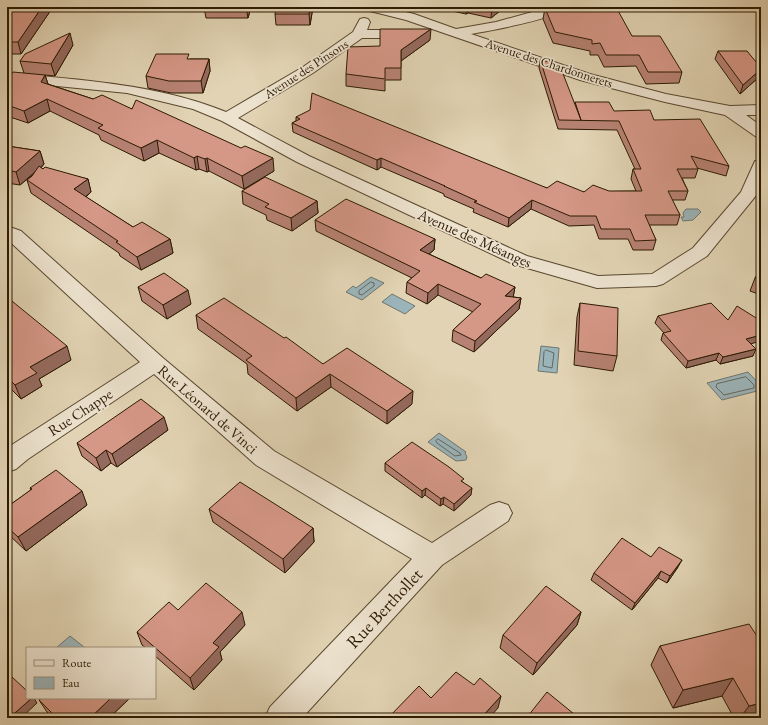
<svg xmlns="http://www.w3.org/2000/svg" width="768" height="725" viewBox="0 0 768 725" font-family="'EB Garamond',serif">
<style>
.water{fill:#9bb4b9;stroke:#6f7670}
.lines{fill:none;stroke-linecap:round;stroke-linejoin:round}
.shore{stroke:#64675e;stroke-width:1}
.street-casing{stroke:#59482f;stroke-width:2}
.street{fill:#ece2ce;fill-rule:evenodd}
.wall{fill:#b78273;stroke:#2c1a03}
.shaded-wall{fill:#956a5e;stroke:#2c1a03}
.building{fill:#d59786;stroke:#2c1a03}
.labels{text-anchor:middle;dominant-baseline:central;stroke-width:3.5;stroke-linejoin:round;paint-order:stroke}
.far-street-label{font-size:13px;fill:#2c1a03;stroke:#ece2ce}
.street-label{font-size:15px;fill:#2c1a03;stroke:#ece2ce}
.near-street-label{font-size:18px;fill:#2c1a03;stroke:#ece2ce}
</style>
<rect width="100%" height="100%" fill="#e1d3b3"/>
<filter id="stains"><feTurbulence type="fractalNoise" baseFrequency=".005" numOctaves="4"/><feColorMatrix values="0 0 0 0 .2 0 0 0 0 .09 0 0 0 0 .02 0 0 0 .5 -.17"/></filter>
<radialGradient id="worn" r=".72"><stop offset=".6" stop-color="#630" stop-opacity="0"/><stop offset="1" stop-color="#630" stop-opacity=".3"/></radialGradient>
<g class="water">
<path d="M686,209H698L701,212L693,220L683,221L681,217H684L683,213Z"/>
<path d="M371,277L384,283L362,300L346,292L353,286L356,288Z"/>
<path d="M392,294L415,306L405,314L382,302Z"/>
<path d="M541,346L559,348L557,373L538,371Z"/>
<path d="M748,372L761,386V390L722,400L707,383Z"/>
<path d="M439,433L466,452L465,453L467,457L466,460L456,461L428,442Z"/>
<path d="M70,636L84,647V648H56Z"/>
</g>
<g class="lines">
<g class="shore">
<path d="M371,282L374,283V286L362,295L359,294V291Z"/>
<path d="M546,350L554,353L552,368L543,366L544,352Z"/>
<path d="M746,377L754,385V388L724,395L716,387L717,384Z"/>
<path d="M438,439L460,453L461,455L455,456L437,443L436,441Z"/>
</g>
<g class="street-casing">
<g id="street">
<path d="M364,7H385L414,14L456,29L496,22L550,7H566C558,19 487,31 471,34L590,74L666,94L730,106L761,105V115H746L761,126V138L755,136L725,115L665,102L580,80L406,20L366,10Z"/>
<path d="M364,18L368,19L370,22L367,30H409L414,31L415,34L414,37L409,38H362L313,73L238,118L309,156L527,256L598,276L652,274L693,248L741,192L755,161L761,160V185L758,193L707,256L663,284L656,286L597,288L513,264L297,162L222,121L193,109L127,93L7,81V73C81,80 157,84 226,112L303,67L353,32L360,19Z"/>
<path d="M7,226L21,231L163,358L274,451L432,543L490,505L499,502L508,505L512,513L508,521L442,565L302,718H265L270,707L412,559L256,465L154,374L28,459L16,469L7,472V448L140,362L7,239Z"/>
</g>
</g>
<use href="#street" class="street"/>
</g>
<g class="wall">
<path d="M7,7H53L21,54H7Z"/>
<path d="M204,7H251L248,18H206Z"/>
<path d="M313,7L310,25H276L275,14Z"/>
<path d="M434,7H505L491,18L468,13L466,14Z"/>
<path d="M545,8L632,36L682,72L679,83L646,84L636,66L604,67L598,55H590V51L553,43L543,19Z"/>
<path d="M430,40L401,61V80H385V91L346,86V74L380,46Z"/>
<path d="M73,45L55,76L45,75L48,84L93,99L132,109L274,171L244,189L209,171L207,172L199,169L196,170L159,153L144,161L101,140L99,135L50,111L28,123L7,116V80L24,73L20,61Z"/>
<path d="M718,51L761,68V71L759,77L740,94L715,59Z"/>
<path d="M190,59H209L210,71L203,93H171L148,88L146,76Z"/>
<path d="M540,59L574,103L654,120L729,166L726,176L697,168L698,169L695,178H682L688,191L685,200H672L680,215L677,225H649L656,240L653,250H633L628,239H599L594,225L569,226L531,209L508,227L473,212L474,209L444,196V194L381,167L377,170L293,132L292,123L296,121V117L547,188L584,192L636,191L631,179L633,169H635L617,130L558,129L539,68Z"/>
<path d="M7,146L40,151L44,164L41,168L43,169L88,179L91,192L86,197L133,227L170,239L173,253L141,270L120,256L119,253L31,193L27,180L32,176L35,173L20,185L7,183Z"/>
<path d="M242,191L317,201L318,213L292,231L267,220L266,215L243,204Z"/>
<path d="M315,220L435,239L434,250L429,254L481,278L515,287L513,297L521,298L519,309L474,352L452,341L453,330L473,312L438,295L427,304L406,293L407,282L412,278L316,231Z"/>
<path d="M761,269V295L750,291L755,278Z"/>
<path d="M138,287L191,304L167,319L142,301Z"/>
<path d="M7,297L71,360L39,379L42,386L21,399L7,385Z"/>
<path d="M580,303L617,356L613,371L574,365L577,317Z"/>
<path d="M196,315L323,364L412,404L387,424L331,387L297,411L248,374L247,364L198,329Z"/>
<path d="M658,316L751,344L753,356L720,364L716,360L686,368L661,340L663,333H664L655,323Z"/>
<path d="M168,430L117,467L111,463L101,471L82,456L77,443Z"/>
<path d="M385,463L463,482L471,495L454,511L443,504L440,506L425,495L422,498L385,471Z"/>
<path d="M30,488L87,505L26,551L7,533V507L31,490Z"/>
<path d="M209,509L313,528L314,542L285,573L213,522Z"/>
<path d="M651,557L678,567L667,583L658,578L632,610L591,580L594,573Z"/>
<path d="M178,610L245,625L220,652L222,660L194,690L155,656V648H146L142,645L137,632Z"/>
<path d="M581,612L577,625L533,675L500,648L503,635Z"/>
<path d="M761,642V717L756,718H734L722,696L673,708L651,665L660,646Z"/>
<path d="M130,698L109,718H53L47,712L39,700Z"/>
</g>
<g class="shaded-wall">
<path d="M42,7H53L21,54L18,42Z"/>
<path d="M246,7H251L248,18Z"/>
<path d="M310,7H313L310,25L309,14Z"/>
<path d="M467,7H469L468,13L466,14Z"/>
<path d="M492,7H505L491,18Z"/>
<path d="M431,29L430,40L401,61V50Z"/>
<path d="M70,33L73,45L55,76L51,64Z"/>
<path d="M209,59L210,71L203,93L201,81Z"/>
<path d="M761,69L759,77L740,94L743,85Z"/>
<path d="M45,75L49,87L41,82Z"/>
<path d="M47,99L50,111L28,123L24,111Z"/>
<path d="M157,140L159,153L144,161L141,148Z"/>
<path d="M40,151L44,164L20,185L16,172Z"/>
<path d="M197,156L199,169L196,170L194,158Z"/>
<path d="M207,158L209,171L207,172L205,159Z"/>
<path d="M273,158L274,171L244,189L242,176Z"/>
<path d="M381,158V167L377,170V160Z"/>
<path d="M88,179L91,192L78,203L74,189Z"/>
<path d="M532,200L531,209L508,227L509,218Z"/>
<path d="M317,201L318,213L292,231L291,218Z"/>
<path d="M170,239L173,253L141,270L137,257Z"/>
<path d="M435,239L434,250L420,261V250Z"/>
<path d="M438,284V295L427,304L428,293Z"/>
<path d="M515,287L513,298L505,296Z"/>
<path d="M188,290L191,304L167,319L163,305Z"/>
<path d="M521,298L519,309L474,352L475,341Z"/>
<path d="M761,335V341L743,346L746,339Z"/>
<path d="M67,346L71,360L39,379L42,386L21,399L15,385L30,367Z"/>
<path d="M756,349L753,356L720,364L723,357Z"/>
<path d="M719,353L716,360L686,368L688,361Z"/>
<path d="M330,374L331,387L297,411L296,398Z"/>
<path d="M413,391L412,404L387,424V411Z"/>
<path d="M164,417L168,430L117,467L112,454Z"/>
<path d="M106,450L111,463L101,471L96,458Z"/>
<path d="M426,488L425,495L422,498V491Z"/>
<path d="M472,488L471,495L454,511V504Z"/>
<path d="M82,491L87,505L26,551L18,537Z"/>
<path d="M444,497L443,504L440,506L441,499Z"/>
<path d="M313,528L314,542L285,573L283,559Z"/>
<path d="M682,560L678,567L667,583L670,576Z"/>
<path d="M661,571L658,578L632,610L635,603Z"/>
<path d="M242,612L245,625L220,652L222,660L194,690L190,678L213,643Z"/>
<path d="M581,612L577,625L533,675L537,663Z"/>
<path d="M733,678L722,696L673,708L683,690Z"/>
<path d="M501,696L498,708L489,718H481Z"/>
<path d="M32,698H34L37,703L21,718H9Z"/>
<path d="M111,698H130L109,718H90Z"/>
<path d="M761,703V717L756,718H740L749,706Z"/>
</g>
<g class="building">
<path d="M7,7H42L18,42H7V22L8,20H7V10L8,8H7Z"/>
<path d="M276,7H310L309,14H275Z"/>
<path d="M549,7H616L632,36H660L682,72H648L639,55H606L600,43L592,44V40L555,32L545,8Z"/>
<path d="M380,29H431L401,50V68H385V79L346,74L348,47L380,46Z"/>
<path d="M70,33L51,64L20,61L25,54Z"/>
<path d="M718,51H747L761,68V69L743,85Z"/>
<path d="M156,54H189L187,59H209L201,81H169L146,76Z"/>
<path d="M540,59L560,66L581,120L575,102H609L614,111L650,110L654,120L700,119L729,166L691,156L698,169H677L688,191H668L680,215H645L656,240L635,241L630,229H601L596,216H570L532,200L509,218L474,202L477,201L444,186H445L381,158L377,160L292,123L300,119L296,117L310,110L312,93L547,188L557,181L584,192L593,185L609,191H642L633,169H641L619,121L559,120Z"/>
<path d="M13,72L45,75L41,82L93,99L102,95L132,109L136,100L241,148L245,146L273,158L242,176L207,158L205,159L197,156L194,158L157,140L141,148L98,128L103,125L47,99L24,111L7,105V80Z"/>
<path d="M7,146L40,151L16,172L7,170Z"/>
<path d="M39,166L43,169L45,167L88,179L74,189L133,227L142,222L170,239L137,257L116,242L118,241L27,180L32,176Z"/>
<path d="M265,177L317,201L291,218L265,207L269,204L242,191Z"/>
<path d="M346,199L435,239L420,250L481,278L486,274L515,287L505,296L521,298L475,341L453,330L481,304L438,284L428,293L407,282L420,271L315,220Z"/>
<path d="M761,269V280L755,278Z"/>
<path d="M164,273L188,290L163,305L138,287Z"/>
<path d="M7,297L67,346L30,367L37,373L15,385L7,377Z"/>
<path d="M224,298L284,338L286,337L323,364L347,348L413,391L387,411L330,374L296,398L246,360L252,356L196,315Z"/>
<path d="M580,303L618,308L617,356L578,351Z"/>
<path d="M711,303L728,320L737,306L761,321V335L746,339L756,349L723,357L719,353L688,361L663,333L671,331L658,316Z"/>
<path d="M141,399L164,417L112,454L106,450L96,458L77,443Z"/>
<path d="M412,442L449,467L464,479L461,481L472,488L454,504L444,497L441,499L426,488L422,491L385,463Z"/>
<path d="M56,470L82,491L18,537L7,527V507L32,489L30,488Z"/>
<path d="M240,482L313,528L283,559L209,509Z"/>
<path d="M622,538L651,557L659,547L682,560L670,576L661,571L635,603L594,573Z"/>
<path d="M206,583L242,612L213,643L219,647L190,678L137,632L169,602L178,610Z"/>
<path d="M546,586L581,612L537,663L503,635Z"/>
<path d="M749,624L761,642V703L749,706L733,678L683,690L660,646Z"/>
<path d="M456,672L474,685L480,678L501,696L481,718H388L419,686L431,698Z"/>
<path d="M11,676L27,691V698H32L9,718H7V680Z"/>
<path d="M547,692L574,714L571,718H530L528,716Z"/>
<path d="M42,698H111L90,718H57L39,700Z"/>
</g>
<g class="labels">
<g class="far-street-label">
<text transform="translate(549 63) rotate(18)">Avenue des Chardonnerets</text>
<text transform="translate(306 69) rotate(-33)">Avenue des Pinsons</text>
</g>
<g class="street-label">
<text transform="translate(475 238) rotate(24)">Avenue des Mésanges</text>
<text transform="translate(208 409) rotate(41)">Rue Léonard de Vinci</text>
<text transform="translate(80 412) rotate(-33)">Rue Chappe</text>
</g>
<g class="near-street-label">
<text transform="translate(384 608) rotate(-47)">Rue Berthollet</text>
</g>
</g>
<rect width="768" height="725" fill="none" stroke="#e1d3b3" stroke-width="24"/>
<rect x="8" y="8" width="752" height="709" fill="none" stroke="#2c1a03" stroke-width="2"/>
<rect x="12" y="12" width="744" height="701" fill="none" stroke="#2c1a03"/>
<rect x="26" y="647" width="130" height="52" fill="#ece2ce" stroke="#9f927d"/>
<rect x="34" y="660" width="20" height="6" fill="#ece2ce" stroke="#9f927d"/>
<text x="62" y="667" font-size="12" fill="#2c1a03">Route</text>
<rect x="34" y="677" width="20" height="12" fill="#9bb4b9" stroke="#9f927d"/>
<text x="62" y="687" font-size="12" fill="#2c1a03">Eau</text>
<rect width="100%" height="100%" filter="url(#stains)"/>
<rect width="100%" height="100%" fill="url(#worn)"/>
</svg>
